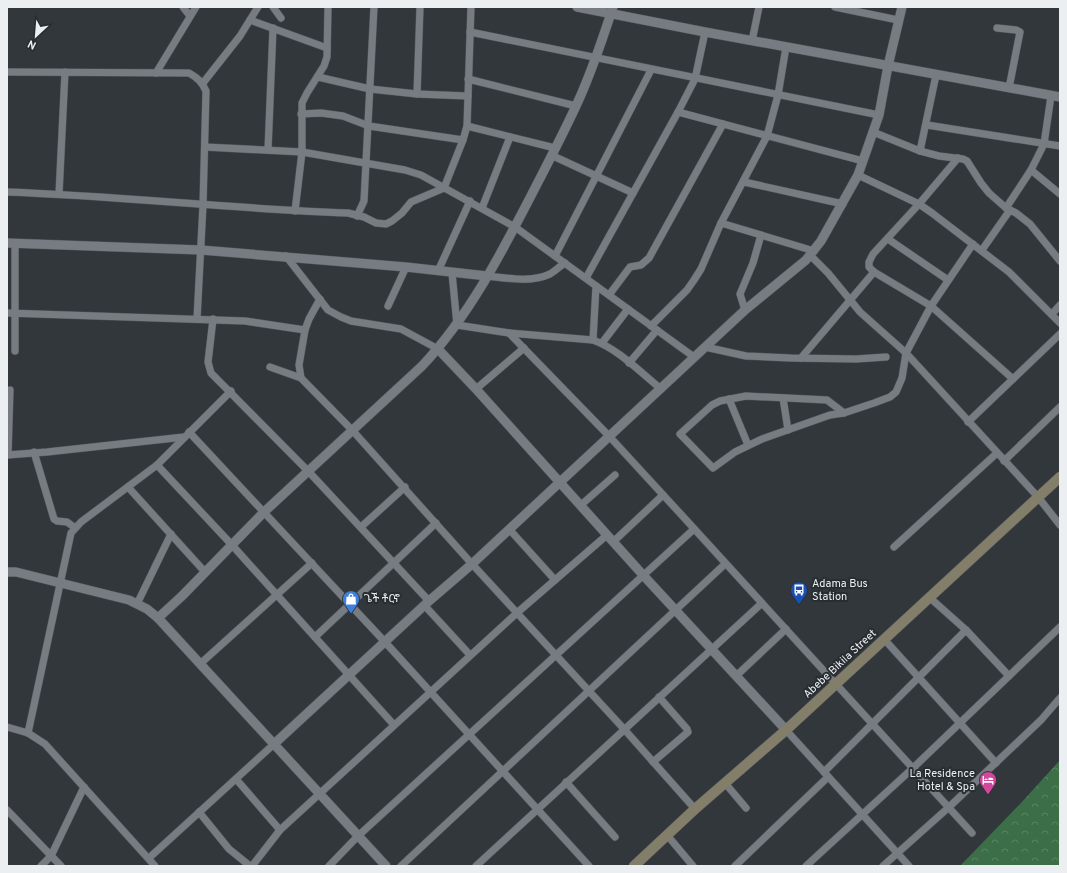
<svg xmlns="http://www.w3.org/2000/svg" width="1067" height="873" viewBox="0 0 1067 873" font-family="Overpass,'Noto Sans Ethiopic',sans-serif">
<style>
.forest{fill:url(#forest-crowns)}
.lines{fill:none;stroke-linecap:round;stroke-linejoin:round}
.minor-casing{stroke:#515458;stroke-width:8}
.tertiary-casing{stroke:#515458;stroke-width:10}
.secondary-casing{stroke:#515458;stroke-width:11}
.minor{stroke:#767c81;stroke-width:7}
.tertiary{stroke:#767c81;stroke-width:9}
.secondary{stroke:#837e6a;stroke-width:10}
.labels{text-anchor:middle;dominant-baseline:central;stroke-width:4;stroke-linejoin:round;paint-order:stroke}
.poi-label{font-size:11px;fill:#eceff2;stroke:#282d31;text-anchor:start}
.street-label{font-size:11px;fill:#eceff2;stroke:#282d31}
</style>
<defs>
<pattern id="forest-crowns" width="20" height="18" patternUnits="userSpaceOnUse"><rect width="20" height="18" fill="#3c6f47"/><path d="M2 6a3 3 0 1 1 6 0M12 15a3 3 0 1 1 6 0" fill="none" stroke="#588462"/></pattern>
</defs>
<rect width="100%" height="100%" fill="#32373b"/>
<path class="forest" d="M1060,760V866H960L1021,803Z"/>
<g class="lines">
<g class="minor-casing">
<g id="minor">
<path d="M183,7L190,16"/>
<path d="M273,7L281,18"/>
<path d="M835,7L898,20"/>
<path d="M250,20L327,48"/>
<path d="M997,28L1016,30L1020,32L1009,88"/>
<path d="M470,32L879,115"/>
<path d="M752,41L759,7"/>
<path d="M7,72L189,73C198,78 202,82 206,91L203,205L197,319"/>
<path d="M156,73L196,7"/>
<path d="M318,77L370,89L417,94L468,96"/>
<path d="M468,79L576,106"/>
<path d="M203,83L240,36L258,7"/>
<path d="M417,94L420,7"/>
<path d="M678,112L863,161"/>
<path d="M301,114L321,113L343,116L369,126L463,140"/>
<path d="M927,125L1060,146"/>
<path d="M467,126L555,148"/>
<path d="M873,132L920,151L939,156L963,159L967,161L981,183L989,193L1006,208L1016,213L1030,224L1060,261"/>
<path d="M205,147L302,152L405,170L421,175L515,227L694,357"/>
<path d="M268,150L273,28"/>
<path d="M920,151L936,75"/>
<path d="M551,155L633,193"/>
<path d="M958,158L919,204L873,254L869,262V267L874,272L931,306L1013,379"/>
<path d="M1031,170L1060,194"/>
<path d="M858,175L919,204L932,213L1009,272L1060,323"/>
<path d="M744,182L843,204"/>
<path d="M7,192C121,196 234,209 348,213L364,217L376,223L386,224L392,221L402,213L411,202L444,188L463,140L467,126L471,7"/>
<path d="M59,194L65,72"/>
<path d="M482,208L510,137"/>
<path d="M1006,208L1031,170L1044,144L1051,96"/>
<path d="M295,211L302,152V103L307,93L324,66L327,57L328,7"/>
<path d="M357,216L364,201L374,7"/>
<path d="M721,223L814,251"/>
<path d="M888,239L948,280"/>
<path d="M15,243V351"/>
<path d="M982,250L1010,210"/>
<path d="M810,255L828,273L860,312L906,353L1038,497L1060,525"/>
<path d="M286,256L328,310L341,317L351,321L401,329L438,349"/>
<path d="M555,256L651,70"/>
<path d="M438,271L470,201"/>
<path d="M452,273L457,325L509,333L609,436L677,510L972,833"/>
<path d="M487,276C506,278 531,283 550,274C555,271 560,266 565,263"/>
<path d="M586,278L678,112L695,79L705,32"/>
<path d="M609,295L630,267L641,265L649,258L723,124"/>
<path d="M320,299L309,319L305,330L299,365L301,378L353,431L472,564L624,729L695,809"/>
<path d="M388,306L406,267"/>
<path d="M745,310L740,294L753,263L761,235"/>
<path d="M7,313L245,321L305,330"/>
<path d="M1052,314L1060,305"/>
<path d="M213,319L208,362L211,373L309,472L429,601"/>
<path d="M651,326L687,290L694,280L701,269L721,223L767,136L778,95L786,47"/>
<path d="M509,333L593,340C618,349 639,371 660,388"/>
<path d="M593,340L596,286"/>
<path d="M602,343L628,309"/>
<path d="M705,347L746,356L791,358L856,359L886,357"/>
<path d="M801,358L874,272"/>
<path d="M629,363L657,330"/>
<path d="M270,367L301,378"/>
<path d="M476,389L524,348"/>
<path d="M783,398L788,430"/>
<path d="M729,399L748,445"/>
<path d="M844,413L827,400L746,396L720,401L712,405L680,434L713,468L735,452L762,439L830,415L844,413L874,403L890,397L896,392L902,378L906,353L931,306L973,244"/>
<path d="M968,422L1060,334"/>
<path d="M189,432L385,642L589,866"/>
<path d="M34,452L54,519L57,521L67,522L74,527"/>
<path d="M7,455L47,452L184,437"/>
<path d="M8,455L10,390"/>
<path d="M1004,461L1060,407"/>
<path d="M157,465L232,545L394,725"/>
<path d="M128,487L205,572"/>
<path d="M581,505L615,475"/>
<path d="M361,527L405,487"/>
<path d="M509,529L555,580"/>
<path d="M613,542L663,495"/>
<path d="M894,547L997,453"/>
<path d="M929,597L966,630L1009,676"/>
<path d="M137,604L171,534"/>
<path d="M425,606L470,655"/>
<path d="M315,637L436,523"/>
<path d="M884,639L996,763"/>
<path d="M200,664L312,563"/>
<path d="M736,676L786,629"/>
<path d="M7,727L28,733L45,744L155,866"/>
<path d="M786,730L909,866"/>
<path d="M28,733L71,533L81,522L157,465L231,391"/>
<path d="M653,762L688,732L687,729L659,697"/>
<path d="M824,772L966,630"/>
<path d="M236,779L280,830"/>
<path d="M566,782L615,837"/>
<path d="M725,783L746,808"/>
<path d="M7,810L61,866"/>
<path d="M199,812L229,849L250,866"/>
<path d="M667,835L693,866"/>
<path d="M149,858L274,744"/>
<path d="M41,866L51,856L84,787"/>
<path d="M252,866L280,830L518,612L607,535"/>
<path d="M329,866L358,836L694,529"/>
<path d="M401,866L725,564"/>
<path d="M476,866L762,603"/>
<path d="M735,866L828,777"/>
<path d="M806,866L913,768L1060,627"/>
<path d="M883,866L948,808L1041,720L1060,698"/>
</g>
</g>
<g class="tertiary-casing">
<g id="tertiary">
<path d="M577,7L705,32L1060,97"/>
<path d="M7,243L201,250L406,267L487,276"/>
<path d="M438,349L476,389L643,575L786,730"/>
<path d="M7,572H16L129,600L147,609L158,618L386,866"/>
<path d="M158,618L182,596L264,512L422,366C470,315 503,250 535,188C549,161 563,134 576,106C591,74 602,41 613,7"/>
<path d="M274,744L429,601L472,564L745,310L806,260L821,241L858,175L873,132L879,115L888,66L902,7"/>
</g>
</g>
<g class="secondary-casing">
<path id="secondary" d="M634,866L695,809L786,730L1060,477"/>
</g>
<use href="#minor" class="minor"/>
<use href="#tertiary" class="tertiary"/>
<use href="#secondary" class="secondary"/>
</g>
<defs>
<g id="bus-pin" transform="scale(0.9)"><path d="M0 17L-7.5 6A9.5 9.5 0 1 1 7.5 6Z" fill="#1a4fb4" stroke="#282d31"/><path d="M-5-6H5V4H4V6H2V4H-2V6H-4V4H-5ZM-3.5-4V0h7V-4ZM-3.5 1.2v1.5H-2V1.2ZM2 1.2v1.5H3.5V1.2Z" fill="#fff"/></g>
<g id="shop-pin" transform="scale(0.9)"><path d="M0 17L-7.5 6A9.5 9.5 0 1 1 7.5 6Z" fill="#3f7fe0" stroke="#282d31"/><path d="M-5-2.5h2.3a2.7 3.5 0 0 1 5.4 0H5L5.5 6h-11ZM-1.5-2.5h3a1.5 2.3 0 0 0-3 0Z" fill="#fff"/></g>
<g id="hotel-pin" transform="scale(0.9)"><path d="M0 17L-7.5 6A9.5 9.5 0 1 1 7.5 6Z" fill="#d1479c" stroke="#282d31"/><path d="M-6-4.5h1.5V1H6V5H4.5V3h-9V5H-6ZM-4 0a1.8 1.8 0 1 1 3.6 0ZM.5 0V-2.5h3Q6-2.5 6 0Z" fill="#fff"/></g>
</defs>
<g fill-rule="evenodd">
<use href="#bus-pin" x="799" y="590"/>
<use href="#shop-pin" x="351" y="599"/>
<use href="#hotel-pin" x="988" y="780"/>
</g>
<g class="labels">
<g class="poi-label">
<text x="812" y="584">Adama Bus<tspan x="812" dy="13">Station</tspan></text>
<text x="364" y="599">ጌች ቶርኖ</text>
<text x="975" y="774" text-anchor="end">La Residence<tspan x="975" dy="13">Hotel &amp; Spa</tspan></text>
</g>
<g class="street-label">
<text transform="translate(840 664) rotate(-43)">Abebe Bikila Street</text>
</g>
</g>
<rect width="1067" height="873" fill="none" stroke="#eceff2" stroke-width="16"/>
<g transform="translate(36 36) rotate(206)" stroke="#282d31" stroke-width="3" paint-order="stroke">
<path d="M0-3L7 15L0 10L-7 15Z" fill="#eceff2"/>
<text y="-6" font-size="11" font-weight="bold" text-anchor="middle" fill="#eceff2">N</text>
</g>
</svg>
